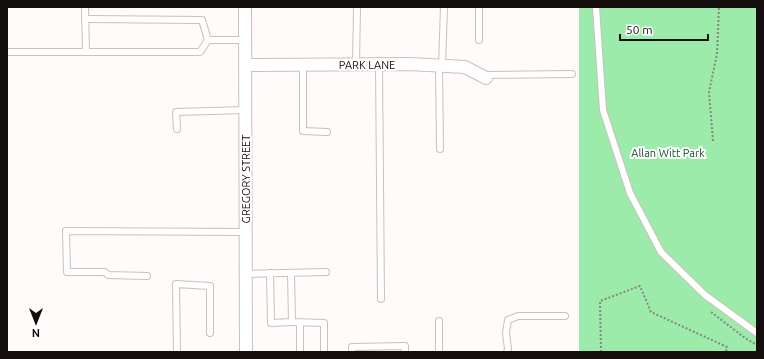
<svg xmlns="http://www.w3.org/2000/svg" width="764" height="359" viewBox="0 0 764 359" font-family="Ubuntu,sans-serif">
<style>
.green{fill:#9debaa}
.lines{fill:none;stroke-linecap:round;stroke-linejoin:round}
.service-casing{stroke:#cdbfb9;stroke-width:8}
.minor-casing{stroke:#cdbfb9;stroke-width:14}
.path{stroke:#898584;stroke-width:2;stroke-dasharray:2 2;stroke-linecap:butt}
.service{stroke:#fff;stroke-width:6}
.minor{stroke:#fff;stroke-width:12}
.labels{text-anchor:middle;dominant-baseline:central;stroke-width:4;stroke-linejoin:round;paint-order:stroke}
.street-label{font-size:11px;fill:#140f0d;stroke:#fff}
.park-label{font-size:11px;fill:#134c23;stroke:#fff}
</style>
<rect width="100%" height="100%" fill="#fefbfa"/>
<rect class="green" x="579" y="7" width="178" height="345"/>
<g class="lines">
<g class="service-casing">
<g id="service">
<path d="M85,7L86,51"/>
<path d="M596,7L603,110L630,193L661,252L705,295L757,333"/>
<path d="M208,40H245"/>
<path d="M479,40V7"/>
<path d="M7,52H200L208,40L202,20L85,19"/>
<path d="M303,65V131L327,132"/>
<path d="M356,65L357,7"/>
<path d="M379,65L381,299"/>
<path d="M439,66L440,149"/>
<path d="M442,66L444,7"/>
<path d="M483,75L572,74"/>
<path d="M177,129L176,112L245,110"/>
<path d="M270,273L271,323L292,322"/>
<path d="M291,273L292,322L324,323V352"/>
<path d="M246,274L326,272"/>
<path d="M147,276L108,275L105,272H67L66,231L246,232"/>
<path d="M439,321V352"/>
<path d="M300,323V352"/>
<path d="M177,352L176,284L210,286V333"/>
<path d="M352,352V347L405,346V352"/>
<path d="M507,352L508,349L506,333L508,320L518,316H565"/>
</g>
</g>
<g class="minor-casing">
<g id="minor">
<path d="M245,7L246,352"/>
<path d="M245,65L410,64L465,67L486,78"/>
</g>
</g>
<g class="path">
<path d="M713,141L709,92L717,54L719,7"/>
<path d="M711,312L745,338L757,345"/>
<path d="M601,352L600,301L640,286L651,312L727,347L726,352"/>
</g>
<use href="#service" class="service"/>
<use href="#minor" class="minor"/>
</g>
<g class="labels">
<g class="street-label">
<text x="367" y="65">PARK LANE</text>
<text transform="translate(246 179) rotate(-90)">GREGORY STREET</text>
</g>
<g class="park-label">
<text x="668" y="153">Allan Witt Park</text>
</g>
</g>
<rect width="764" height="359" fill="none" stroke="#140f0d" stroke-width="16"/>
<g transform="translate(36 323) rotate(180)" stroke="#ffffff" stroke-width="3" paint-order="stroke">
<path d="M0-3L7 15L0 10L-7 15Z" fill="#140f0d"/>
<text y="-6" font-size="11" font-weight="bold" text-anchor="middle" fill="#140f0d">N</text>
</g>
<path d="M620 34v6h88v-6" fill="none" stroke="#140f0d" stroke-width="2"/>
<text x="626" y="34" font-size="12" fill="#140f0d" stroke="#ffffff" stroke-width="3" paint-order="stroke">50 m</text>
</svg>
